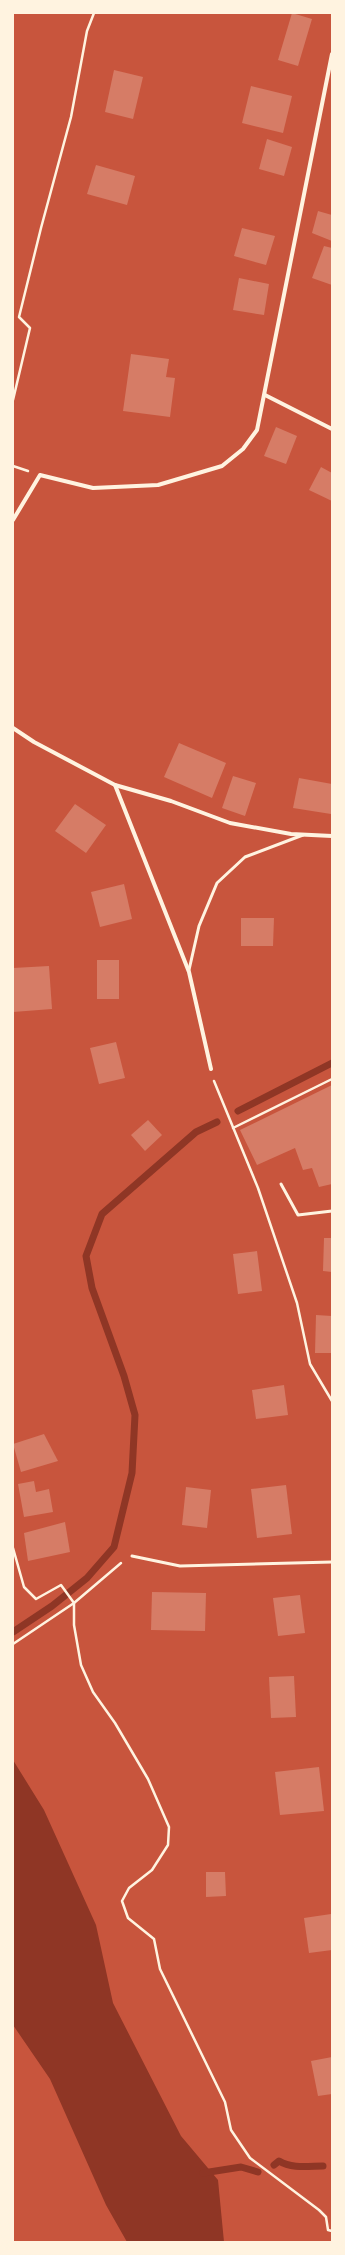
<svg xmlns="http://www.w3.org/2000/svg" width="345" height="2255" viewBox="0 0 345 2255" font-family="'Playfair Display',serif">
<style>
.water{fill:#8f3625}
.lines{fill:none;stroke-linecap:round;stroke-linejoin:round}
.stream{stroke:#8f3625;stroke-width:7}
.building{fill:#d67c66}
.path{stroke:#fff3e0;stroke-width:2.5}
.service{stroke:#fff3e0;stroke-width:3}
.minor{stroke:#fff3e0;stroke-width:4}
</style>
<rect width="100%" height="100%" fill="#c8553d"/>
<path class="water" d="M13,1760L44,1810L96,1925L113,2003L181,2136L218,2180L224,2242H127L106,2205L50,2079L13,2025Z"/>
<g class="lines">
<g class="stream">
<path d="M238,1111L332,1063"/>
<path d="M13,1632L52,1606L87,1578L114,1547L132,1473L135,1415L124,1376L92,1288L86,1256L102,1214L196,1132L217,1122"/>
<path d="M274,2165L279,2161C292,2169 309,2166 323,2166"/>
<path d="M203,2173L241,2167L258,2172"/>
</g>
</g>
<g class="building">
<path d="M292,13L312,19L298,66L278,60Z"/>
<path d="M114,70L143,77L133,119L105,112Z"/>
<path d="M251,86L292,96L283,133L242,123Z"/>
<path d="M267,139L292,147L284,176L259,169Z"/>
<path d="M96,165L135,176L127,205L87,194Z"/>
<path d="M318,211L332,215V241L312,233Z"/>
<path d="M242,228L275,236L266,265L234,256Z"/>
<path d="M324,246L332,248V285L312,278Z"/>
<path d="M239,278L269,284L264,315L233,310Z"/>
<path d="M131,354L169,359L166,377L175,378L170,417L123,411Z"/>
<path d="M276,427L297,436L286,464L264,456Z"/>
<path d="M321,467L332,473V501L309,490Z"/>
<path d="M179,743L226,763L212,798L164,777Z"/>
<path d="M233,776L256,783L245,816L222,808Z"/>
<path d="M299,778L332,784L331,814L293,808Z"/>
<path d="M75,804L106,825L86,853L55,831Z"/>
<path d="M124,884L132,919L100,927L91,892Z"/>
<path d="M241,918H274L273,946H241Z"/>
<rect x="97" y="960" width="22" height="39"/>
<path d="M49,966L52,1009L13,1012V968Z"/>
<path d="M116,1042L125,1078L99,1084L90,1048Z"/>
<path d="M332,1085V1184L319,1187L312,1168L303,1170L295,1148L257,1165L240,1130Z"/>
<path d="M148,1120L162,1135L145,1151L131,1135Z"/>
<path d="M324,1238H332V1272L323,1271Z"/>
<path d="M257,1251L262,1291L238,1294L233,1254Z"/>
<path d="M316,1315L332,1316V1353H315Z"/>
<path d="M284,1385L288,1415L256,1419L252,1390Z"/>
<path d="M44,1434L58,1461L21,1472L13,1444Z"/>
<path d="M34,1481L36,1492L49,1489L53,1512L24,1517L18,1484Z"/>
<path d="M286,1485L292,1534L257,1538L251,1489Z"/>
<path d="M186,1487L211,1490L207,1528L182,1525Z"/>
<path d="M65,1522L70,1552L28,1561L24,1533Z"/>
<path d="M152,1592L206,1593L205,1631L151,1630Z"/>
<path d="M300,1595L305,1633L278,1636L273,1598Z"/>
<path d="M294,1676L296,1717L271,1718L269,1677Z"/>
<path d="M319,1767L324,1811L280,1815L275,1772Z"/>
<path d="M206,1872H225L226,1896L206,1897Z"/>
<path d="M331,1914L332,1950L309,1953L304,1918Z"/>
<path d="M332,2057V2094L318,2096L311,2061Z"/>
</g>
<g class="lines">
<g class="path">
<path d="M13,400L30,328L19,317L41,228L71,117L87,31L94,13"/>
<path d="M13,466L28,471"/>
<path d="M214,1081L258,1188L297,1303L310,1364L332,1401"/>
<path d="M233,1128L332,1079"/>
<path d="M13,1548L24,1587L36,1599L61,1585L74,1603V1625L81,1665L93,1692L115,1723L148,1779L169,1827L168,1845L152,1870L129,1888L122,1901L128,1918L154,1939L160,1969L225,2102L231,2130L250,2158L319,2210L326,2217L328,2230L332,2231"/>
<path d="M13,1644L74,1603L121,1563"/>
</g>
<g class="service">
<path d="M189,970L199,926L217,883L245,857L303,835"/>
<path d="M281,1184L298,1215L332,1211"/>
<path d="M132,1556L180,1566L332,1562"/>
</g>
<g class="minor">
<path d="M265,395L332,429"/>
<path d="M13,520L40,475L93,488L158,485L222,466L243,449L257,430L332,54"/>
<path d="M13,728L34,742L115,785L171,801L230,823L291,834L332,836"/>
<path d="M115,785L189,972L211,1069"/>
</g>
</g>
<rect width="345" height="2255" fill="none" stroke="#fff3e0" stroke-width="28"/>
</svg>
